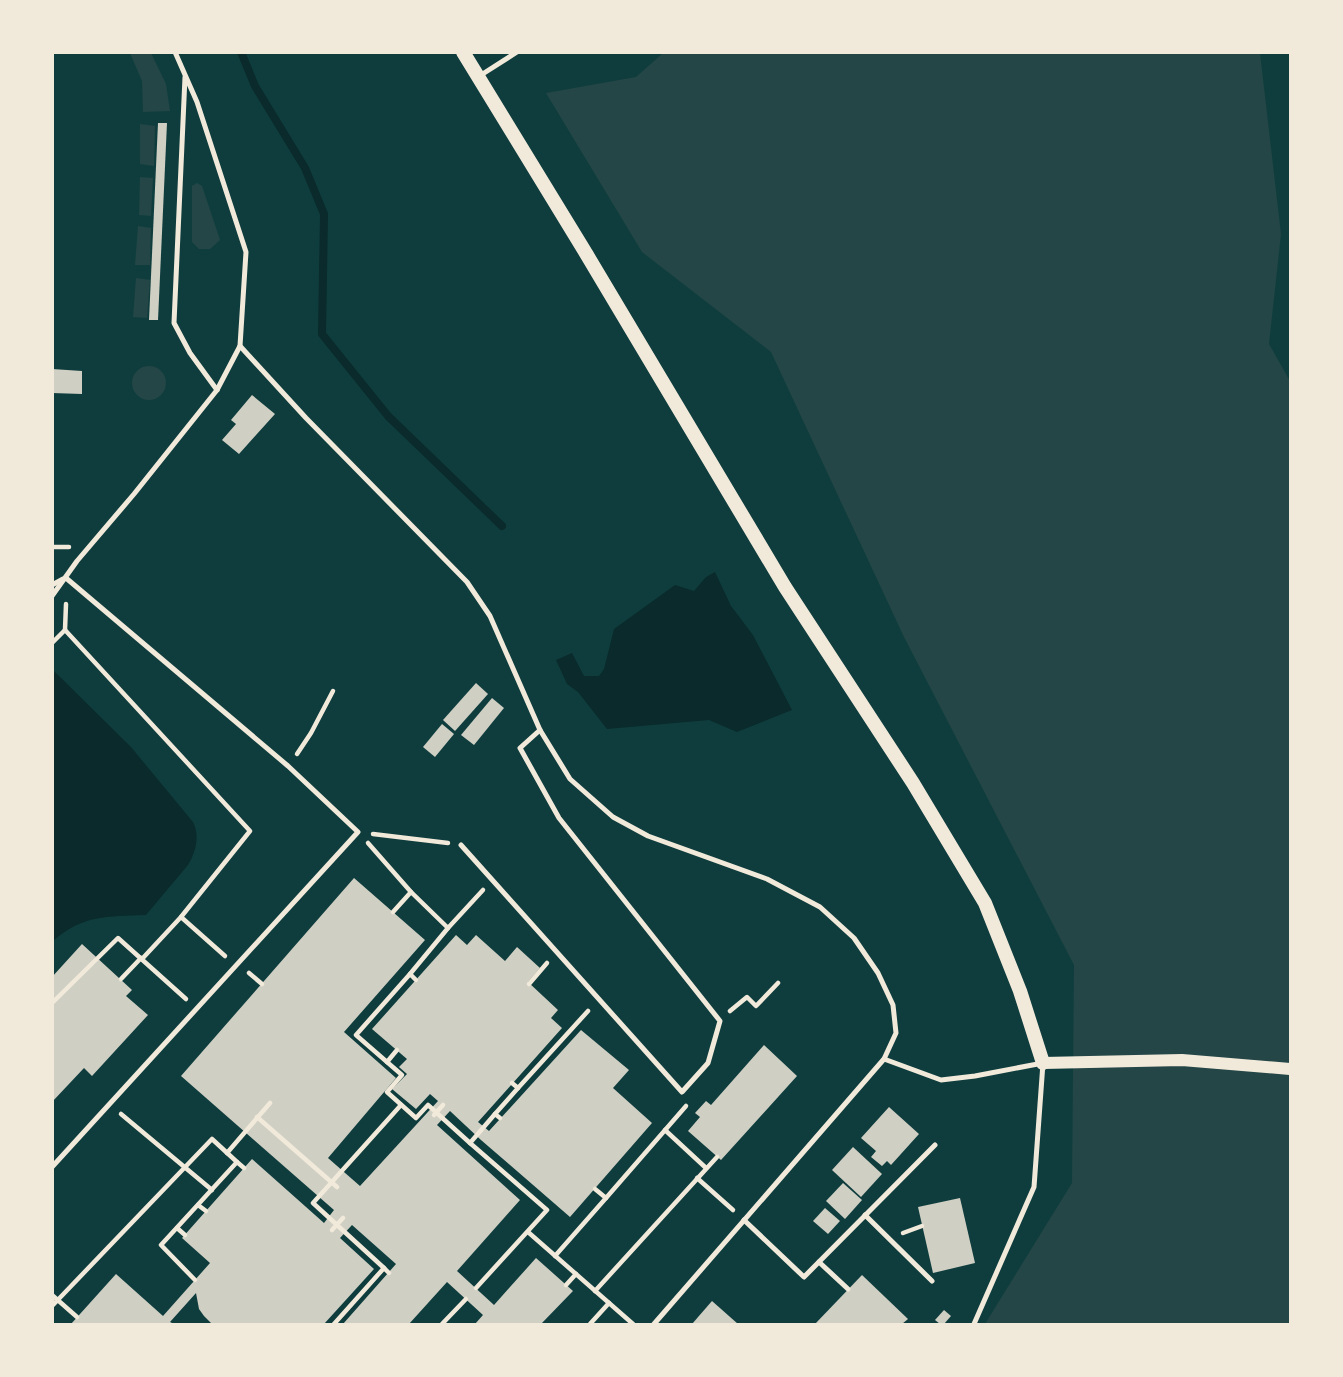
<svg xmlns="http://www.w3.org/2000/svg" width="1343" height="1377" viewBox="0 0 1343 1377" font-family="Literata,serif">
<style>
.green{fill:#244646}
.water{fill:#0a2a2b}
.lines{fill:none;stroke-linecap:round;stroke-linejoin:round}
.stream{stroke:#0a2a2b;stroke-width:8}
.building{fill:#cfcfc3}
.path{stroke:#f1e9da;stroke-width:4.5}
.service{stroke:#f1e9da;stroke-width:5}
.tertiary{stroke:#f1e9da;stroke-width:12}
.secondary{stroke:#f1e9da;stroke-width:14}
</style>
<rect width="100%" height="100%" fill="#0f3d3e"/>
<g class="green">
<path d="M130,53H151L166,84L170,111L143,112L142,81Z"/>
<path d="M663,53H1260L1281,234L1269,344L1290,381V1324H985L1072,1183L1074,965L904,637L771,352L642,252L546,93L636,77Z"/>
<path d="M140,124L155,126L154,166L140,164Z"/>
<path d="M140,177L153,178L151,216L139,215Z"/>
<path d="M197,183L202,186L220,240L210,249H199L192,242V186Z"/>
<path d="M138,226L151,228L150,265H135Z"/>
<path d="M136,278L150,280L147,318L133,317Z"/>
<circle cx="149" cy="383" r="17"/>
</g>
<g class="water">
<path d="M715,572L731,606L753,635L792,710L737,732L709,720L607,729L578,692L567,684L556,660L572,653L584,676H599L604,669L614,629L675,585L694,591L706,577Z"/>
<path d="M53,670L131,747L193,822C200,835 196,852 188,865L146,915C107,917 84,914 53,941Z"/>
</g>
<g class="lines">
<path class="stream" d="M241,52L255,86L305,168L324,214L322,334L388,416L502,526"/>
</g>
<g class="building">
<path d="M158,123H167L158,320H149Z"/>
<path d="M52,369L82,371V394L52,393Z"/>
<path d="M252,395L275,414L239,454L222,440L236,424L231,420Z"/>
<path d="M476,683L488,694L455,731L443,720Z"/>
<path d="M492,698L504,708L474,745L461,735Z"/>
<path d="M442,724L454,734L435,757L423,747Z"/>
<path d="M354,878L425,940L344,1032L396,1078L328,1158L360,1186L438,1101L430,1094L416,1109L392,1089L407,1074L399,1067L407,1059L372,1029L456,935L467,945L476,935L505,961L517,947L540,968L528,982L558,1010L551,1018L562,1028L478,1122L489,1131L581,1030L629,1070L613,1088L652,1123L570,1217L481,1140L450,1111L437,1125L520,1200L457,1271L494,1305L536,1258L573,1291L541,1324H475L483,1315L447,1282L409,1324H343L396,1264L352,1225L340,1238L374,1269L324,1324H212L204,1316L199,1309L196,1293L170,1322L174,1324H71L116,1274L163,1316L210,1263L182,1238L252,1159L324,1223L334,1210L181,1076Z"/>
<path d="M82,944L132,990L126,996L148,1015L92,1076L84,1068L52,1102V977Z"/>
<path d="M764,1045L797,1076L721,1160L688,1131L700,1117L695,1113L706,1101L711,1105Z"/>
<path d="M889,1107L919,1134L891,1165L887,1161L882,1166L871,1157L876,1151L861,1138Z"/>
<path d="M853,1147L882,1174L861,1197L832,1170Z"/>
<path d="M843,1183L862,1200L845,1219L826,1201Z"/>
<path d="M960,1198L975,1263L933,1273L918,1207Z"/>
<path d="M825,1208L840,1221L828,1234L813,1221Z"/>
<path d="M862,1275L908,1319L902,1324H815Z"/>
<path d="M712,1301L738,1324H692Z"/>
<path d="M944,1310L951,1316L944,1324H940L935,1320Z"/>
</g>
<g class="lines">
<g class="path">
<path d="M52,547H69"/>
<path d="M65,630L250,831L181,917L142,959"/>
<path d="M52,643L65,630L66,604"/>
<path d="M297,754L311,733L333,691"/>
<path d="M373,834L448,843"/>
<path d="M368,843L411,892L448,928L410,974L416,980"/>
<path d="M393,912L411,892"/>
<path d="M181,917L225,956"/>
<path d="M448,928L483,890"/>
<path d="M249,973L262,984"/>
<path d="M121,979L141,958"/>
<path d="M529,984L547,963"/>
<path d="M52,1003L118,938L186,999"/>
<path d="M730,1011L747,997L756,1006L778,983"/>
<path d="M397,1050L387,1062L402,1075L387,1092L416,1118L428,1105L470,1143"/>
<path d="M387,1062L356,1035L410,974"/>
<path d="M518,1088L588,1011"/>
<path d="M121,1114L212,1190"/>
<path d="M434,1115L443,1105"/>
<path d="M257,1117L337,1187"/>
<path d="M500,1118L495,1114L518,1088L512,1083"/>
<path d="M665,1130L706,1168"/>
<path d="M227,1153L270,1103"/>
<path d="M697,1178L733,1210"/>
<path d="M595,1189L606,1198L686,1106"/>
<path d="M198,1205L206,1211"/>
<path d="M177,1228L185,1235"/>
<path d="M332,1230L343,1218"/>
<path d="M528,1232L633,1324"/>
<path d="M903,1233L922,1226"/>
<path d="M555,1256L606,1198"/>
<path d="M384,1268L389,1273"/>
<path d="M195,1280L161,1245L237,1162L244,1168"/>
<path d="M566,1285L576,1274"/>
<path d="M476,1288L547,1210L470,1143L495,1114"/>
<path d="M595,1291L717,1157"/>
<path d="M52,1295L77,1317"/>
<path d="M52,1306L212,1139L237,1162"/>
<path d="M334,1324L384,1268L313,1203L401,1105"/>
<path d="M442,1324L466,1299"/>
<path d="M590,1324L609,1303"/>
</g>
<g class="service">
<path d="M481,75L517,52"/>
<path d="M185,77L174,323L190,353L217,390"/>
<path d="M240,346L306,418L467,582L490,616L540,730L570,779L613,817L648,836L767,879L820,907L854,938L878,973L893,1005L896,1033L884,1059L654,1324"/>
<path d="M52,585L63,579"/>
<path d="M52,596L77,561L134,494L217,390L240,346L246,252L197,102L175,52"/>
<path d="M461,845L682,1092L708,1063L720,1021L559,818L520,748L540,730"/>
<path d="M884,1059L941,1080L975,1076L1043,1063L1034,1187L974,1324"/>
<path d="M52,1167L358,832L288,766L66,578"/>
<path d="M865,1215L932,1281"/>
<path d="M744,1220L804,1277L935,1145"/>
<path d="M819,1262L848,1289"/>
</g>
<path class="tertiary" d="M1043,1063L1182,1060L1290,1069"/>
<path class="secondary" d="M463,52L587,255L785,587L913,783L985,903L1020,991L1043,1063"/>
</g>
<rect width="1343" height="1377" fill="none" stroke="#f1e9da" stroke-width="108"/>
</svg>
